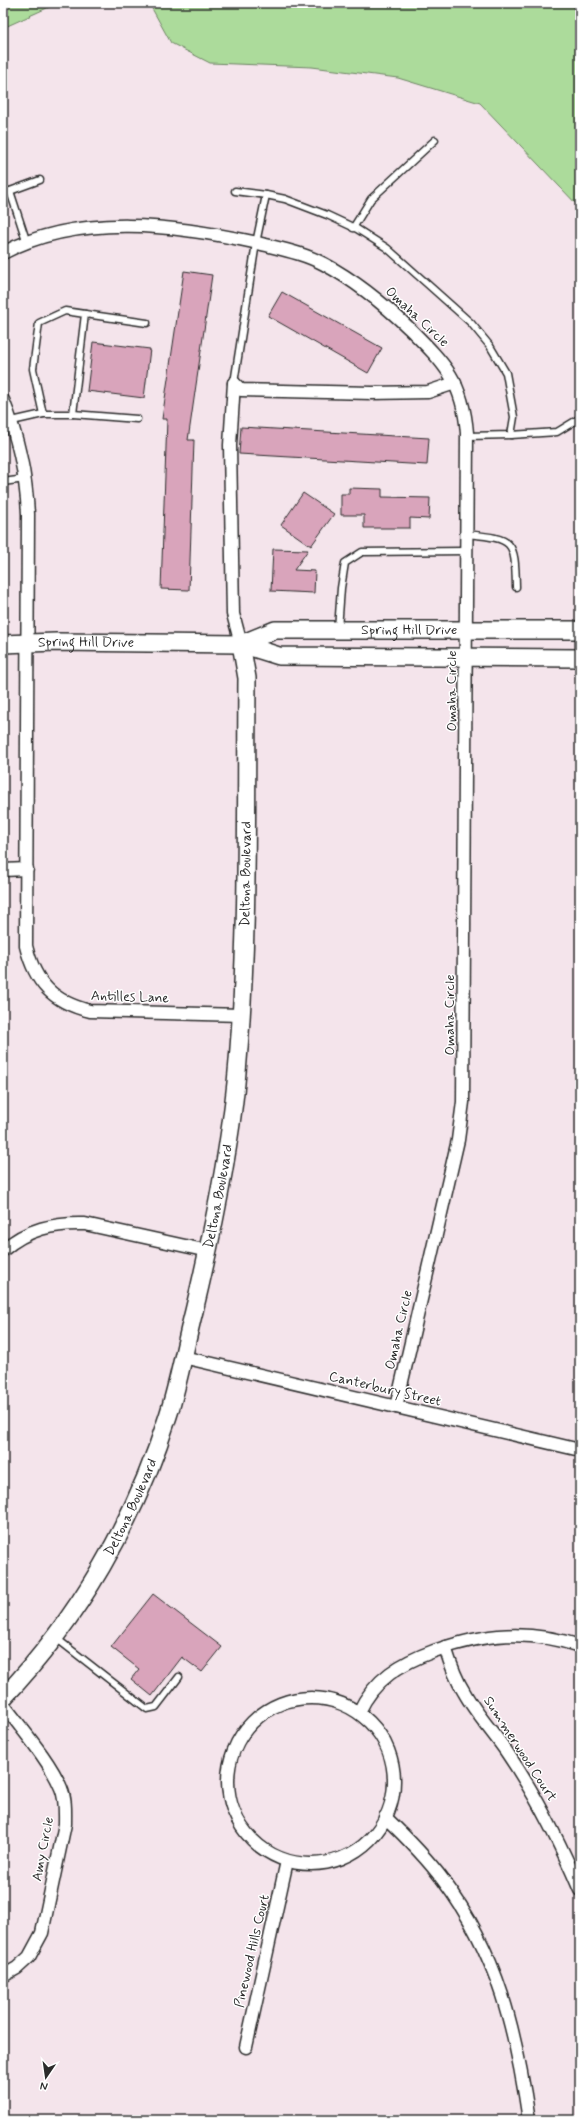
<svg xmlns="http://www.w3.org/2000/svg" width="583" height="2123" viewBox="0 0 583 2123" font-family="Mynerve,sans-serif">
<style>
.green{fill:#acdb9b;stroke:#6c8363}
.building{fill:#d9a4bb;stroke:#2b2b2b}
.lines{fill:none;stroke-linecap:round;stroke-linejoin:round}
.service-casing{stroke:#2b2b2b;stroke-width:9}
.minor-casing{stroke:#2b2b2b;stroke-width:15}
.secondary-casing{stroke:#2b2b2b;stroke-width:20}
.service{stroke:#fff;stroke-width:6}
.minor{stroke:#fff;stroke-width:12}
.secondary{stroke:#fff;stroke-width:17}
.labels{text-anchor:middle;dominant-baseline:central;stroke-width:3;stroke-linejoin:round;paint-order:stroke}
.street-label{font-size:14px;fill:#2b2b2b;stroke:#fff}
</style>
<rect width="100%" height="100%" fill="#f4e4eb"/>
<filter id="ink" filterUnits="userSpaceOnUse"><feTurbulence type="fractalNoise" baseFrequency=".025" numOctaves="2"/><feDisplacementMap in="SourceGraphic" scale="8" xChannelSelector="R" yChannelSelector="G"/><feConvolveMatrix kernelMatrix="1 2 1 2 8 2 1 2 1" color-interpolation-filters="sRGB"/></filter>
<g filter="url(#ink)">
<g class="green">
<path d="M3,3H58L3,28Z"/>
<path d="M149,3H570L580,15V208L480,103L398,78L312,67L210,63L171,43Z"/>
</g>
<g class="building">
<path d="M184,271L212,275L188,440H194L189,590L161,589L167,419H162Z"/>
<path d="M282,292L382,348L368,373L268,316Z"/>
<path d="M93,342L150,349L144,398L87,391Z"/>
<path d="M241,427L429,438L427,465L239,454Z"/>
<path d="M349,488L382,489V497L430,498L429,519L410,518V528H364V515H341V494H349Z"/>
<path d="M303,493L334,514L311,546L281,525Z"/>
<path d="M273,549L308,550L294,570L315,571L314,593L271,591Z"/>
<path d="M153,1594L222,1647L202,1672L182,1657L152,1696L131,1679L139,1669L111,1647Z"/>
</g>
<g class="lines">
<g class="service-casing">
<g id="service">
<path d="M10,191L40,180"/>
<path d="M235,191L266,195"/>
<path d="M3,194L10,191L27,243"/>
<path d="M353,228L371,199L435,140"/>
<path d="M85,314L147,323"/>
<path d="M234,383L256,243L266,195L285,199L327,215L357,229L387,248L471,323L490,346L506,373L514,417L511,435L467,436"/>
<path d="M43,414L33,369L39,323L65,311L85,314L73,414"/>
<path d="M12,421L43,414H73L137,419"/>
<path d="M511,435L557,432L580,418"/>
<path d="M3,482L25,479"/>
<path d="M466,534C513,539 515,538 516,587"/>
<path d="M338,629L341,588L345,563L362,552L466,551"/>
<path d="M56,1638L147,1709L156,1707L179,1677"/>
</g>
</g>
<g class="minor-casing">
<g id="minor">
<path d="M3,253C80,212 176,225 258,243C281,249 303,253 324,264C356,281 385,305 411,330C445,364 463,382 467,433L463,1102L458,1140L396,1407"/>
<path d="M234,383L230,445L233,614L241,644"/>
<path d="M234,383L241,390L372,393L428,392L455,383"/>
<path d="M3,400C18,437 26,473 28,514L26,946C35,983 53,1002 90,1011L241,1015"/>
<path d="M3,870L27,869"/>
<path d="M3,1250C27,1229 54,1223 85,1224L208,1251"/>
<path d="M183,1357L580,1450"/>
<path d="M445,1647C450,1663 455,1678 464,1692C476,1714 494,1733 508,1754C537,1797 560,1843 580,1890"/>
<circle cx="311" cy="1781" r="83"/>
<path d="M3,1704C21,1728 50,1761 61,1788C66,1799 65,1812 65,1824L42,1933L29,1957L17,1968L3,1976"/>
<path d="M359,1712C374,1679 401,1663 434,1651C485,1633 528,1629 580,1646"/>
<path d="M385,1817C406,1837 426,1857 443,1880C498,1953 516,2032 529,2120"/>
<path d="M246,2047L287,1861"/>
</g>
</g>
<g class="secondary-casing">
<g id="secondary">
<path id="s1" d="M3,644L56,642L241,644L279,656L580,658"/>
<path id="s2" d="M241,644L275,630H580"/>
<path id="s3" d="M3,1698C79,1618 135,1521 168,1416C179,1382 185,1346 194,1311C212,1236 228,1160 236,1083C249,948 246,813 247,678L241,644"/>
</g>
</g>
<use href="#service" class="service"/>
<use href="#minor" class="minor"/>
<use href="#secondary" class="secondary"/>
</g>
</g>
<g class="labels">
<g class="street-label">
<text transform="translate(417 317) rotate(43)">Omaha Circle</text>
<text stroke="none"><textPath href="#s2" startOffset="171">Spring Hill Drive</textPath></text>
<text stroke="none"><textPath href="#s1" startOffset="83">Spring Hill Drive</textPath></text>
<text transform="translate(452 691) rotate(-90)">Omaha Circle</text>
<text stroke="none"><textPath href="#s3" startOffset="879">Deltona Boulevard</textPath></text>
<text transform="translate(130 997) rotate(2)">Antilles Lane</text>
<text transform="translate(450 1015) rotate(-90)">Omaha Circle</text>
<text stroke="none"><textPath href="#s3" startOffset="555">Deltona Boulevard</textPath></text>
<text transform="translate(399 1330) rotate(-77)">Omaha Circle</text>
<text transform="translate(385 1389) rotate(13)">Canterbury Street</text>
<text stroke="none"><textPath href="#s3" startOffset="231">Deltona Boulevard</textPath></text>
<text transform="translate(520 1749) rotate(57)">Summerwood Court</text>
<text transform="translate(43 1849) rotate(-79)">Amy Circle</text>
<text transform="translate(252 1951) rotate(-77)">Pinewood Hills Court</text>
</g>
</g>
<rect width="583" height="2123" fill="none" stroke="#fff" stroke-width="16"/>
<rect x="8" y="8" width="567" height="2107" fill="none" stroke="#2b2b2b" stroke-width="1.5" filter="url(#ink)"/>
<g transform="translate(46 2077) rotate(193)" stroke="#ffffff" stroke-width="3" paint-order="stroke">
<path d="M0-3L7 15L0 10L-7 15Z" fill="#2b2b2b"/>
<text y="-6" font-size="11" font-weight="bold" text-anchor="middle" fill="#2b2b2b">N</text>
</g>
</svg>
